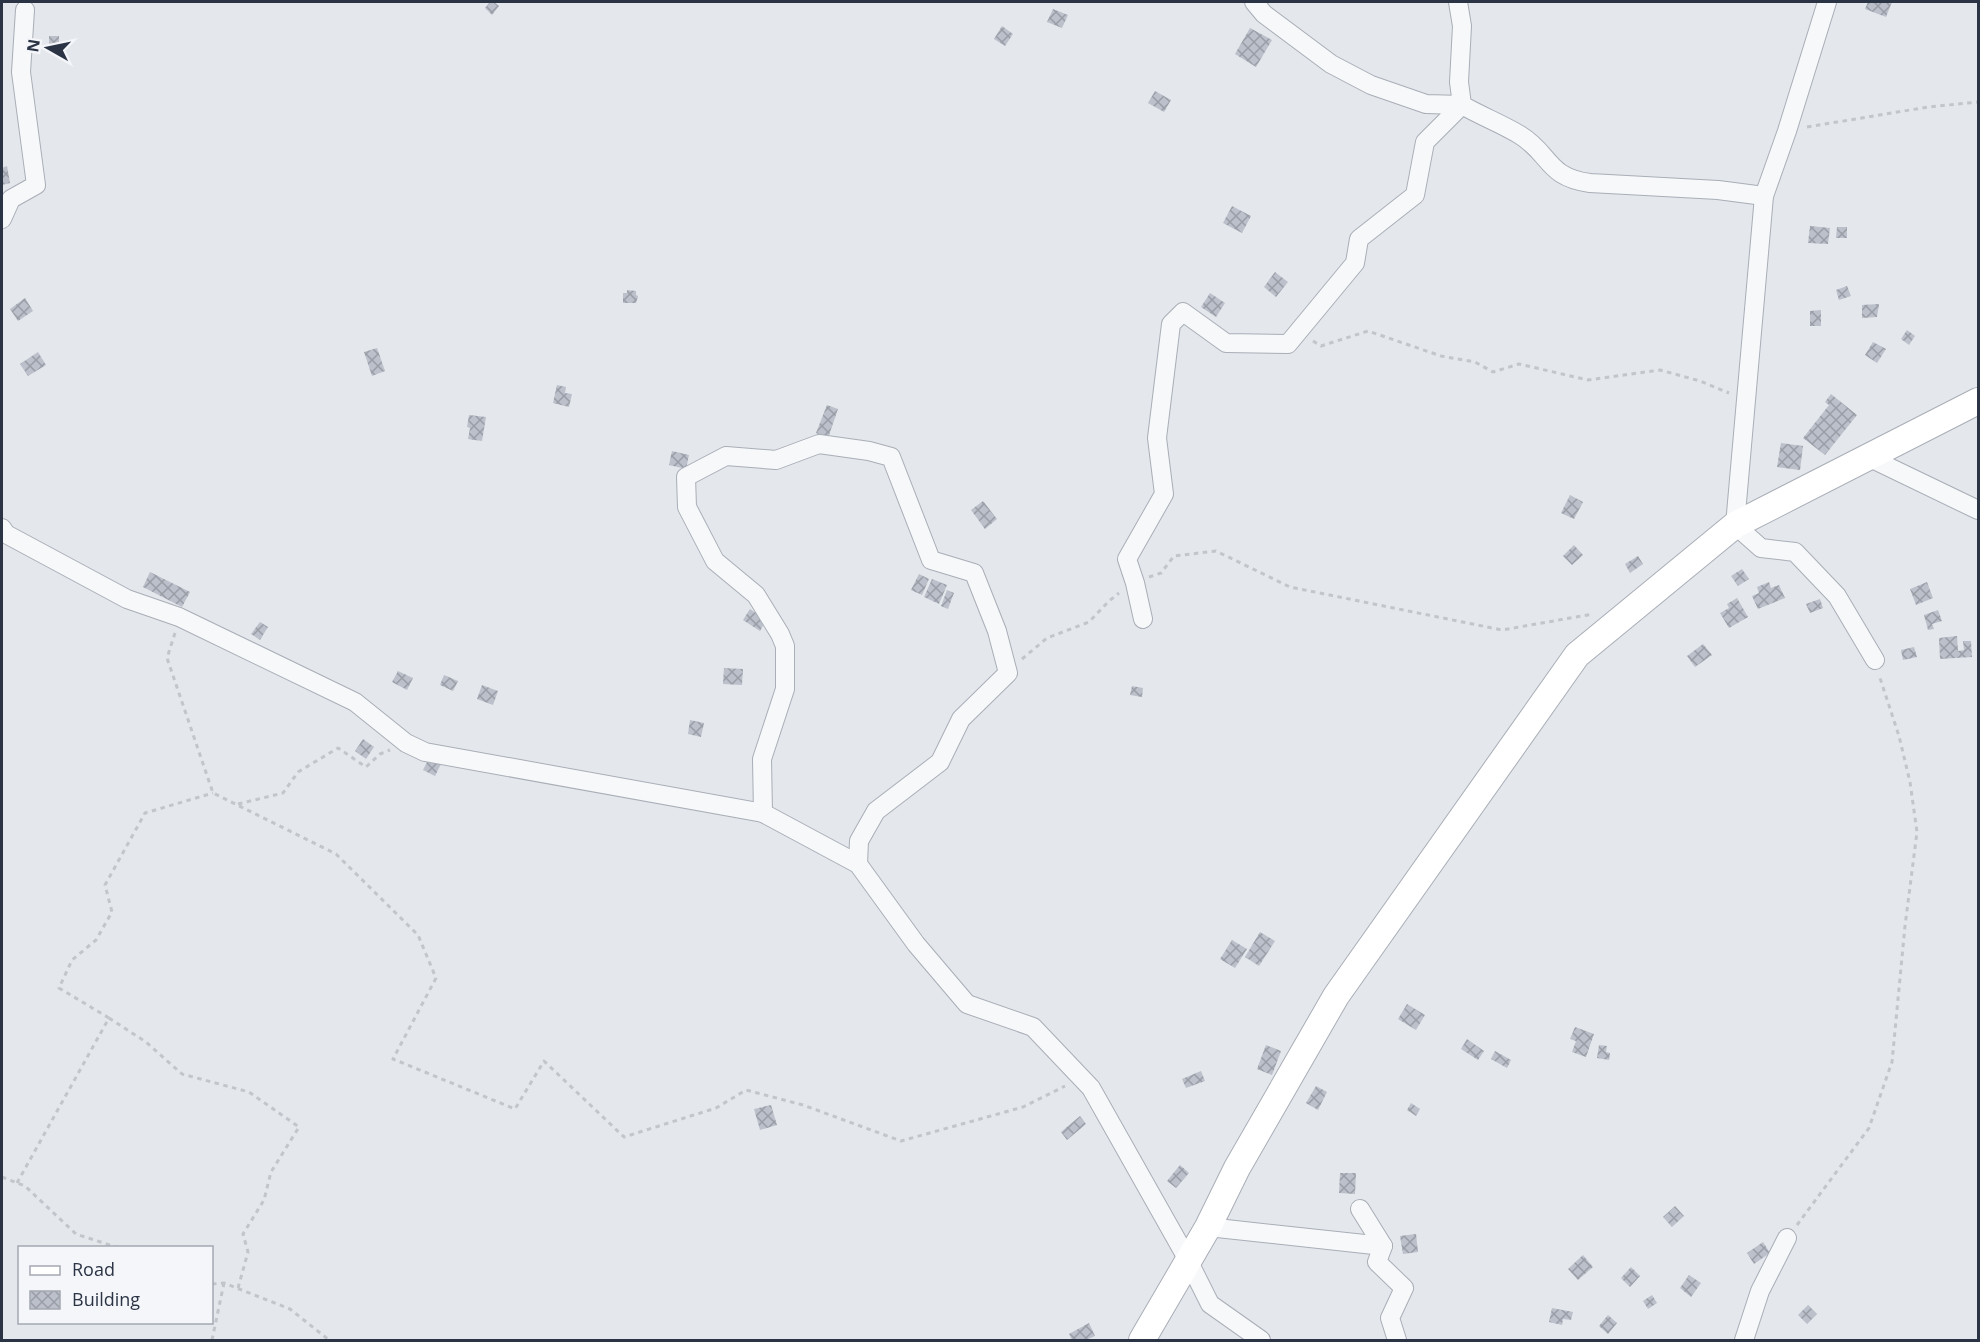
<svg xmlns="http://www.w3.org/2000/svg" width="1980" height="1342" viewBox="0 0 1980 1342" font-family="'Open Sans',sans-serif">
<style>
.building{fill:url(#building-cross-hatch)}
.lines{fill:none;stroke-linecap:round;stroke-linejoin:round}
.street-casing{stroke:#a9aeb7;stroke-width:20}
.secondary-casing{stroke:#a9aeb7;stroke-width:28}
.path{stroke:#c2c5cb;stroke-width:3;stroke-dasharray:4.5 4.5;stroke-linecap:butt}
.street{stroke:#f7f8fa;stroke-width:18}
.secondary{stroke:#fff;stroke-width:26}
</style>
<defs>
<pattern id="building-cross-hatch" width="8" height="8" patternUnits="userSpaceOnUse" patternTransform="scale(1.5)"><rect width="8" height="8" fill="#bbc0ca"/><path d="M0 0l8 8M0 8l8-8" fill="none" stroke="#989da6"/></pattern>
</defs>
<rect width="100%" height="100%" fill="#e4e7ec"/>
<g class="building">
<path d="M490,2H494L499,6L492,15L485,8Z"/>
<path d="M1868,2H1892L1886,17L1865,9Z"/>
<path d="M1053,9L1068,15L1062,28L1047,22Z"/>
<path d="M1002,26L1013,34L1005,46L994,39Z"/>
<path d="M1250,28L1272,40L1256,67L1235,54Z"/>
<rect x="49" y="36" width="10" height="15"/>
<path d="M1155,91L1171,100L1164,112L1148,103Z"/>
<path d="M7,166L10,183L2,185V168Z"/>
<path d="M1232,206L1251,216L1242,233L1223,223Z"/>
<path d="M1810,226L1830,228L1828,244L1808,243Z"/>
<path d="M1837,227H1847V238H1836Z"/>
<path d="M1275,272L1288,282L1276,297L1264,287Z"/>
<path d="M1847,286L1851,296L1839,300L1836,290Z"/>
<path d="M627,290L636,291V295L638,296L636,303H623V293H627Z"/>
<path d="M1210,293L1225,303L1216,317L1201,307Z"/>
<path d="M25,298L33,311L18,321L10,309Z"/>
<path d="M1879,304L1877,317L1862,318V305Z"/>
<path d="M1821,310V326H1810V311Z"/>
<path d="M1907,330L1915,336L1909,345L1901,339Z"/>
<path d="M1873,342L1886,349L1877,363L1865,355Z"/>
<path d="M377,348L385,371L372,376L364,352Z"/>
<path d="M38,352L46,365L28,376L20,364Z"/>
<path d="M557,385L566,387L565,393L572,394L569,407L553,403Z"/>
<path d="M1831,394L1857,415L1825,455L1803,438L1829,405L1825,402Z"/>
<path d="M827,405L838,409L828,438L816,433Z"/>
<path d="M469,415L486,417L482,441L468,439L470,428L467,427Z"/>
<path d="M1781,443L1803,446L1800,470L1777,467Z"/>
<path d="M672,451L689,455L686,469L669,465Z"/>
<path d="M1570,495L1583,502L1574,519L1561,513Z"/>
<path d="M983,501L997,519L985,529L971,510Z"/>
<path d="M1574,545L1583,555L1572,565L1563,556Z"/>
<path d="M1638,556L1643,564L1630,573L1625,564Z"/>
<path d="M1742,569L1749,579L1738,586L1731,576Z"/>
<path d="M150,572L190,592L182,607L143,587Z"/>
<path d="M919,574L929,579L922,595L911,590Z"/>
<path d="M932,579L947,585L939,604L924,597Z"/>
<path d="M1769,582L1771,588L1779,585L1785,598L1758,609L1752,596L1759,593L1757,587Z"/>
<path d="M1927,582L1933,598L1916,605L1910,589Z"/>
<path d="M947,590L954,593L948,609L941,606Z"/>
<path d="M1737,598L1748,617L1729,628L1720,613L1729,608L1727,604Z"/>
<path d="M1820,599L1823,608L1810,613L1806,604Z"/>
<path d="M750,609L766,620L760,631L743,620Z"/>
<path d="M1938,610L1942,621L1932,624L1934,629L1928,630L1924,615Z"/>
<path d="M260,622L268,627L260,640L251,634Z"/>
<path d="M1957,636L1958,651L1964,650L1963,641H1971L1972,657L1940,659L1939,638Z"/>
<path d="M1703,644L1712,655L1695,667L1687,656Z"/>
<path d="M1914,647L1917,657L1903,660L1901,650Z"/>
<path d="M724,668L743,669L742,685L723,684Z"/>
<path d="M398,671L413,678L407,690L392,682Z"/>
<path d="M444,675L458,681L453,691L440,685Z"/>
<path d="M482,685L498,691L493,705L477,699Z"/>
<path d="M1132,686L1143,688L1142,697L1130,695Z"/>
<path d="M690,720L704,723L701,737L688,734Z"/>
<path d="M363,739L374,747L366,759L355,751Z"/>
<path d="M429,758L441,764L435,776L423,770Z"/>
<path d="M1260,932L1275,941L1259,966L1245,957Z"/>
<path d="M1232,940L1247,949L1235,968L1220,959Z"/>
<path d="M1407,1004L1425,1015L1416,1030L1398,1019Z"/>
<path d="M1575,1027L1594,1034L1586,1057L1572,1052L1576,1041L1570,1039Z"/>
<path d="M1467,1039L1484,1051L1478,1060L1461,1049Z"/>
<path d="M1266,1045L1281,1051L1272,1075L1257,1069Z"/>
<path d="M1599,1045L1607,1046L1606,1052L1610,1053L1609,1060L1597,1058Z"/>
<path d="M1495,1051L1511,1060L1507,1068L1491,1059Z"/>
<path d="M1201,1071L1205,1081L1186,1088L1182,1079Z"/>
<path d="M1316,1086L1327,1092L1318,1110L1306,1103Z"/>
<path d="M1411,1103L1420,1109L1416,1116L1407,1110Z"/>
<path d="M771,1105L777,1125L760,1130L754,1109Z"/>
<path d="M1080,1116L1086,1124L1067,1140L1061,1132Z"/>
<path d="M1180,1165L1189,1173L1176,1188L1167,1181Z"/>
<path d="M1340,1173H1356L1355,1194L1339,1193Z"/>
<path d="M1675,1206L1684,1216L1672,1227L1663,1217Z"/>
<path d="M1416,1234L1418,1252L1403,1254L1400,1236Z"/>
<path d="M1763,1242L1770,1253L1754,1264L1747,1253Z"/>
<path d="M1583,1255L1593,1267L1578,1280L1568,1269Z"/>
<path d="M1631,1267L1640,1276L1630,1287L1621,1278Z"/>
<path d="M1689,1275L1701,1283L1691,1297L1680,1288Z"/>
<path d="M1652,1295L1657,1303L1648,1309L1643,1301Z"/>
<path d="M1808,1305L1817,1314L1807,1324L1798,1315Z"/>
<path d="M1552,1308L1573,1312L1571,1320L1563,1319L1562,1325L1549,1322Z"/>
<path d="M1608,1315L1617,1323L1608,1334L1599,1326Z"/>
<path d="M1089,1323L1095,1336L1086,1340H1072L1069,1334Z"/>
</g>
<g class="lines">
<g class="street-casing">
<g id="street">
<path d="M1458,2L1462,26L1459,82L1462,105C1481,116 1502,124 1520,135C1551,154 1546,177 1590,183L1718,190L1764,196"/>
<path d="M1827,2L1787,131L1764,196L1735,525L1761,548L1795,552L1837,596L1875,660"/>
<path d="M2,219L11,199L36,185L21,72L25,10"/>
<path d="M1868,457L1978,510"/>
<path d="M2,528L6,534L127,599L179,617L355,702L406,743L425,752L763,813L858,864L916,944L967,1004L1033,1027L1091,1088L1188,1260L1210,1304L1261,1340"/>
<path d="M1143,619L1135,583L1127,559L1164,494L1157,438L1171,324L1183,312L1226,343L1288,344L1355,263L1359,239L1415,195L1425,142L1462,105L1426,104L1371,85L1331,64L1264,14L1254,2"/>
<path d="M763,813L762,759L785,689V646L780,634L756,595L715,561L687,507L686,477L726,456L776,460L819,444L869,451L891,457L931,560L974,573L997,631L1008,673L961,719L940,762L876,811L859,841L858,864"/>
<path d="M1360,1209L1383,1246L1377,1262L1404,1288L1390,1318L1397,1340"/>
<path d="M1208,1227L1383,1246"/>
<path d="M1744,1340L1760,1291L1787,1238"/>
</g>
</g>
<g class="secondary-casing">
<path id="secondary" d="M1142,1340L1208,1227L1237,1168L1336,996L1577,655L1735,525L1978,401"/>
</g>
<g class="path">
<path d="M1807,127L1928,107L1978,102"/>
<path d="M1313,341L1321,346L1368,331L1441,356L1475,362L1493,372L1519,364L1588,380L1660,370L1700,381L1729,393"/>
<path d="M1149,577L1161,573L1174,556L1216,551L1290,587L1502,630L1593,614"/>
<path d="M175,633L167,658L213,793L336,854L418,935L436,978L393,1059L515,1109L544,1061L624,1137L716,1108L746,1090L803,1105L901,1141L1023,1107L1065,1086"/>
<path d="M1022,659L1047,638L1089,622L1109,601L1119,593"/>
<path d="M238,804L283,793L298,772L338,748L366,767L380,754L390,750"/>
<path d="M109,1018L146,1042L182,1074L249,1092L299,1127L271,1172L264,1200L243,1234L248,1252L238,1288"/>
<path d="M2,1177L25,1186L76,1234L119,1248"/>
<path d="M17,1183L109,1018L59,988L72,960L96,940L112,912L105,885L145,813L213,793"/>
<path d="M1797,1225L1869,1128L1892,1062L1905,926L1917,832L1910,782L1899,736L1879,675"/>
<path d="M212,1284L224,1283L290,1309L329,1340"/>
<path d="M212,1340L224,1283"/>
</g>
<use href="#street" class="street"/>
<use href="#secondary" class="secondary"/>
</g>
<rect width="1980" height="1342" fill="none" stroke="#2b3445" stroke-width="6"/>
<rect x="18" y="1246" width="195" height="78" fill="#f4f6f9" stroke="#a4a8b1" stroke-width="1.5"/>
<rect x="30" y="1266" width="30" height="9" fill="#ffffff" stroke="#a4a8b1" stroke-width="1.5"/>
<text x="72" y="1276" font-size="18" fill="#2b3445">Road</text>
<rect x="30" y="1291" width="30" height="18" fill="url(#building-cross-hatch)" stroke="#a4a8b1" stroke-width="1.5"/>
<text x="72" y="1306" font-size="18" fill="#2b3445">Building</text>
<g transform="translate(48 48) rotate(279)" stroke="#f4f6f9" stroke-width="4.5" paint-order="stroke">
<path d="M0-4.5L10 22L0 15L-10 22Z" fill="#2b3445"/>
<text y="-9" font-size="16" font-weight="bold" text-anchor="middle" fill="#2b3445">N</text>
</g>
</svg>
